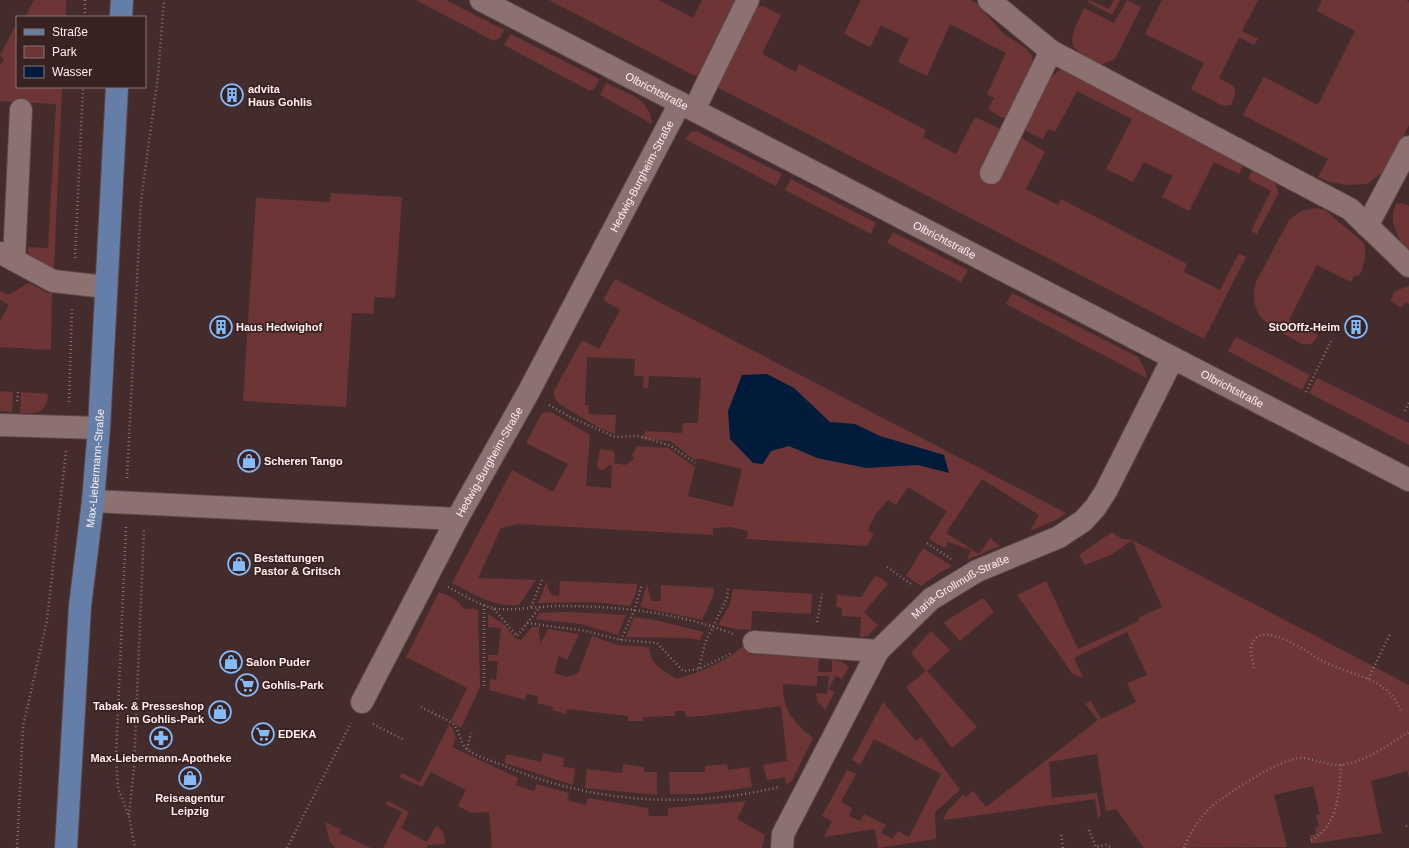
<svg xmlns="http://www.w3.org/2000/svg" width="1409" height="848" viewBox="0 0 1409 848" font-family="Helvetica,sans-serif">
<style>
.green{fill:#6d3536}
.water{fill:#011c3a}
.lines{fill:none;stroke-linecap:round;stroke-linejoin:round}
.minor-casing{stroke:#5c4948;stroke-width:24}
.major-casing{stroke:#5c4948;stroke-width:24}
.path{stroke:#887373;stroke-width:2.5;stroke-dasharray:1 3;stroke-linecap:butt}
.minor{stroke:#8d7171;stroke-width:22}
.major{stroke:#657ea7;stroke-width:22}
.labels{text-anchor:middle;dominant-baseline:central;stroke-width:3.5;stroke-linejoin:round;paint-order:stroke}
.poi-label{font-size:11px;font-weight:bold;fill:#ffefee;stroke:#392222;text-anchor:start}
.street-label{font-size:11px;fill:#ffefee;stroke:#392222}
</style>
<rect width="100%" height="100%" fill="#442c2c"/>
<g class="green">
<path d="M34,0H66V17H25Z"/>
<path d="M416,0H446L504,30L500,38L494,41Z"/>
<path d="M549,0H659L693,18L702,0H741L699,78Z"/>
<path d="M861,0H970L976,3L1003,33L1027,49L1032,55L1033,64L1009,115L1003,118L988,109L994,98L987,94L1006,53L950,24L927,76L898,62L909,39L881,25L870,47L844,34Z"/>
<path d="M1089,0L1109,9L1114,0H1120L1112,15L1088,2Z"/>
<path d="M1127,0L1141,7L1115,59L1100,65C1064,46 1068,43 1084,8L1114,23Z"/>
<path d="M1162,0H1258L1242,31L1258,39L1254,45L1239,37L1219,78C1234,87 1240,86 1231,105L1223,106L1191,89L1204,63L1145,34Z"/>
<path d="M1322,0H1406L1409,2V125L1392,159L1382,173L1367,184L1348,185L1329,182L1318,177L1328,159L1243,115L1264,77L1318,105L1355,31L1317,11Z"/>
<path d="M763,6L781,15L762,54L796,72L799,64L926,130L923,137L956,154L975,117L999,128L1000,130L1022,138L1045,152L1026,189L1058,205L1061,199L1187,264L1184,272L1220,290L1239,253L1246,257L1204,339L715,86L757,7Z"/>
<path d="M17,23V87H62L54,270L28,257V247L48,248L56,104L0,101V66L4,59L0,55Z"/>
<path d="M511,34L599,79L595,88L590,91L504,45Z"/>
<path d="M1060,70H1067L1245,162L1239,174L1214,162L1189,211L1162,197L1173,176L1144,162L1133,182L1106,169L1132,119L1077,91L1055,132L1048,129L1043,139L1026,131L1025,128L1048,79Z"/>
<path d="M606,83C627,94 650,97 652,124L600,95Z"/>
<path d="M696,131L782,174L776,186L685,139L691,132Z"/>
<path d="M1253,167C1264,174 1278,179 1278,194L1257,234L1251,231L1271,191L1248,179Z"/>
<path d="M791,179L876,223L871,234L785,190Z"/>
<path d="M331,193L402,197L395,298L375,297L373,314L352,313L346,407L243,401L256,198L330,202Z"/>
<path d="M1401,203L1409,206V252C1399,241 1387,219 1396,204Z"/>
<path d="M1316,208L1325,210L1364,243C1367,255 1364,266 1359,276L1355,275L1351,282L1317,265L1289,320L1318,335C1316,338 1315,343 1310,344C1303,346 1296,341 1290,337C1265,324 1248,313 1256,282L1289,220L1301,211Z"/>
<path d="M893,232L968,270L961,282L887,243Z"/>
<path d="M615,279L1066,513L1058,519L1030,531L1039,515L982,479L946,533L979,554L990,538L1000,546L969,559L967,558L971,550L948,542L945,548L929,539L947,511L908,487L896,505L888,500L875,515L868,530L874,534L867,546L747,539L748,531L730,527L713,528V535L518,524L501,528L478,578L536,580L519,605C492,607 476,595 452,583L512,470L553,492L568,464L526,443L542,413L547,412L553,413L590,435L586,486L611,488L612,465H609L604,470H600L597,465L600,449L613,451L615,453L614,463L625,465L634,459L632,455L637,446L668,448L695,467L688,496L733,507L742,469L697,458L696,461L670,441L641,439L646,431L682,433L683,423H698L701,378L649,376L648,388H643L644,376H634L635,359L587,357L585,405H589L588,414L616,415L615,434L599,428L558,403L554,396V391L582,340L599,349L620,310L603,300Z"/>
<path d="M29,283L48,293H52L51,350L0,347V321L9,305L0,300V291L8,295Z"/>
<path d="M1409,286V304L1405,302L1402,308L1390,301L1395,291Z"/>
<path d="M1012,293L1138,357L1145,370L1147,378L1006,304Z"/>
<path d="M1236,337L1310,375L1302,390L1228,351Z"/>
<path d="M1317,378L1409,423V445L1309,393Z"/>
<path d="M0,391L13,392L12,412L0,411Z"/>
<path d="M21,392L48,394C47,413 37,414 20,413Z"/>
<path d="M1112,532L1122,539L1132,540L1409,685V778L1407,771L1371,781L1382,833L1311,844L1310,835L1316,834L1315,828L1319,826L1316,815L1320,814L1313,786L1274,795L1287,847L1144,848L1116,809L1106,811L1097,754L1049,762L1052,798L1097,793L1101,815L1098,819L1095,799L945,820L943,819L948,810L963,795L966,797L973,791L986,807L1098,720L1085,704L1091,701L1101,719L1136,702L1127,683L1147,675L1127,632L1074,658L1083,677L1077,676L1072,673L1017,595L1046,581L1078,649L1139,621L1138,618L1162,607L1132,540L1111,555L1085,565L1079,555Z"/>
<path d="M923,548L952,566L939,573L921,586L906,576Z"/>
<path d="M875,576L881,578L888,584L864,612L878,625L868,636L860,637L861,617L842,616V608L836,607L837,595L861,597Z"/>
<path d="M547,581L548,589L552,595L559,596L560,581L637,584L636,593L630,606L593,602L538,603Z"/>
<path d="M647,584L651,601H661V585L714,588L713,597L702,620L640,607Z"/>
<path d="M733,589L812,594L811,614L752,611L751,630L737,629L718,625L730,604Z"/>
<path d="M439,592C444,594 450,596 454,599C463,604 460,612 473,608L478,610L480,687L461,728L451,721L467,688L406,657Z"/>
<path d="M983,598L994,612L960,641L944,623V622Z"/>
<path d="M568,612L626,615L618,635L581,624L536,619L539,613Z"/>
<path d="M488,614L506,626L515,638L521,640L532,627H539L540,644L548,629L579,634L567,660L559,656L554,673L567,677L578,673L592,636L618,645L649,647C650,665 663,670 677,679C700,672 725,663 743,646L750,654L819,658L818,672H832V659L842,662L849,667L842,679L836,676L828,689L835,692L825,710L817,701L816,693L827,694L829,676H817V686L783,684C782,709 794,724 813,738L792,781L786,784L785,777L767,780L763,765L787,761L781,706L703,716L686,717L685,711H675V716L643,717V721H628V716L567,709L566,714L552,710L553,707L537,703L538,696L527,694L525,700L489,690L490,679L496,680L498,661H488V655H498L501,628L488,627Z"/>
<path d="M634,617L655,620L704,632L700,640L687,638L626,637Z"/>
<path d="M931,631L950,650L927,671L977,727L952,748L906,687L926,671L911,653Z"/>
<path d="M883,702L916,741L921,737L960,790L935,812L936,839L878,848L875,829L824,837L832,821L822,816L847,770L856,774L841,802L852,808L849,816L860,821L864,814L886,825L881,833L893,839L898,831L909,837L941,774L874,739L860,765L852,760Z"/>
<path d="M449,725L452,727L456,738L452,747L518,778L516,785L534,791L537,784L569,793L567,800L586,805L588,798L648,808L649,816H668V808L746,801L737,819L765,835L762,848H492L489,812L471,813L458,806L466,790L431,772L422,787L400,777L402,773L420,782Z"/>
<path d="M543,753L564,758L563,767L575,768L573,785L505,763L506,754L541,762Z"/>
<path d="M623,764L644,767V772H657V795L585,788L587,769L622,773Z"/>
<path d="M727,764L728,770L749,767L752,787L701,794H670L669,772H705V766Z"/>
<path d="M388,801L409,812L401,828L427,842L436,826C444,830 445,835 445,844L427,845V848H383L402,812L385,804Z"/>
<path d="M325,822L341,830L339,833L371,848H336L330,842Z"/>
</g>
<path class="water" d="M767,374L794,388L830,422L855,424L880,436L944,455L949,473L918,465L866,468L817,458L789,446L771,451L763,464L753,463L730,439L728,411L742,375Z"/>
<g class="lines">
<g class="minor-casing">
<g id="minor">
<path id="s1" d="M481,0L1409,480"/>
<path d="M989,0L1051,51L1350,209L1409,266"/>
<path d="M694,110L748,0"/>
<path d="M991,173L1051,51"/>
<path d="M1367,226L1409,147"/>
<path d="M1,253L53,281L106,287"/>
<path d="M14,260L21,110"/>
<path d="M0,425L99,428"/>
<path id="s2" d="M93,501L457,519L528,393L680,103"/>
<path d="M754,642L878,651"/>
<path d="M362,702L457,519"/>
<path id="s3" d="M782,848L783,834L878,651L931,599L977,571L1059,537L1083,521L1095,508L1106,491L1173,358"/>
</g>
</g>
<g class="major-casing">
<g id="major">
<path d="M121,17L122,0"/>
<path id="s4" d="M66,848L80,606L93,501L99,428L117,87"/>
</g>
</g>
<g class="path">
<path d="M85,17V0"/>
<path d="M75,258L83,87"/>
<path d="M1306,392L1331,341"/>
<path d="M17,401L18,392"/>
<path d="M69,402L72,307"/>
<path d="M549,405L570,417L615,437L639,436L671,446L695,463"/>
<path d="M1405,411L1409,403"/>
<path d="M127,478L141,201L158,76L164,0"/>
<path d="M126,527L116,756L118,788L129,816L135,848"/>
<path d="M927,543L951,559"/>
<path d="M887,567L911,584"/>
<path d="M448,587C462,594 477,604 492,608C505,612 543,606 559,606C617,606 678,612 733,634"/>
<path d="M484,605V689"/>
<path d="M531,607L542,580"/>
<path d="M494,609L517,636L540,607"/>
<path d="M817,622L822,594"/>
<path d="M527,623L586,631L621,640L657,643L683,671L699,669L732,653"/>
<path d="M621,640L634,611L642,584"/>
<path d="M699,668L705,643L727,598L728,589"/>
<path d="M1254,668C1253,662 1250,653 1251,647C1259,614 1311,656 1325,662C1354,677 1389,677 1401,712"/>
<path d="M1368,679L1390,634"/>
<path d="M421,707C431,713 444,717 453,724C460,730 460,745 468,750C478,758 495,761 507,767C593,803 688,809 779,787"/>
<path d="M373,724L404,740"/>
<path d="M467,749L471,733"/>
<path d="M129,815L134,767L144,529"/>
<path d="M1406,826L1409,824"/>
<path d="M1089,830L1096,847L1106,845L1113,848"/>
<path d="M1061,835L1063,848"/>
<path d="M1311,840C1337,828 1340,792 1341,765"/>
<path d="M17,848L23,727L47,620L66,451"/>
<path d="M287,848L351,723"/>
<path d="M1184,848C1188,835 1201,816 1211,807C1228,793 1280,758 1302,758C1317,759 1330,768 1347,764C1369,759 1390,744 1409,732"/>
</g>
<use href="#minor" class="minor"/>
<use href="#major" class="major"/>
</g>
<defs>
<g id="building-ring" transform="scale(1.15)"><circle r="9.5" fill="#392222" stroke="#85bbfb" stroke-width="1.5"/><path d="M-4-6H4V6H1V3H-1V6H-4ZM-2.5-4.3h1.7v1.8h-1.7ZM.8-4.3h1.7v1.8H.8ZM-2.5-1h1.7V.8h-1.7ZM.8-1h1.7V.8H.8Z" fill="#85bbfb"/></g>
<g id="shop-ring" transform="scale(1.15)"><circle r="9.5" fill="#392222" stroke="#85bbfb" stroke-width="1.5"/><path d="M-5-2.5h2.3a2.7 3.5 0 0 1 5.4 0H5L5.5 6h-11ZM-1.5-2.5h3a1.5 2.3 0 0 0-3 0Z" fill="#85bbfb"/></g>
<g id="supermarket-ring" transform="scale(1.15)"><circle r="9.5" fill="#392222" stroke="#85bbfb" stroke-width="1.5"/><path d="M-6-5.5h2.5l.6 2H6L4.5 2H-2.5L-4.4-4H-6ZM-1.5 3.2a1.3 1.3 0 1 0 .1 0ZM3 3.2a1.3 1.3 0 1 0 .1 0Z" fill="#85bbfb"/></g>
<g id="pharmacy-ring" transform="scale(1.15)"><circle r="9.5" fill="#392222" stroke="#85bbfb" stroke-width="1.5"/><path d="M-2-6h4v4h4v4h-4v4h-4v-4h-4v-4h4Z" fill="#85bbfb"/></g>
</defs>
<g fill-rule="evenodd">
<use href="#building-ring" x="232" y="95"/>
<use href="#building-ring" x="221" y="327"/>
<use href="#building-ring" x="1356" y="327"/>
<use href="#shop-ring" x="249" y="461"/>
<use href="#shop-ring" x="239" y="564"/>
<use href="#shop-ring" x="231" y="662"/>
<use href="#supermarket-ring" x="247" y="685"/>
<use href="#shop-ring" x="220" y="712"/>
<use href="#supermarket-ring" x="263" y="734"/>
<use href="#pharmacy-ring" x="161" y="738"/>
<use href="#shop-ring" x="190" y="778"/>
</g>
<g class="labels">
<g class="poi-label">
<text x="248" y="89">advita<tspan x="248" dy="13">Haus Gohlis</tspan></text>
<text x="236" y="327">Haus Hedwighof</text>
<text x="1340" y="327" text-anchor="end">StOOffz-Heim</text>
<text x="264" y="461">Scheren Tango</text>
<text x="254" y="558">Bestattungen<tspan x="254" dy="13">Pastor &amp; Gritsch</tspan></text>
<text x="246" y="662">Salon Puder</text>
<text x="262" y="685">Gohlis-Park</text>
<text x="204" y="706" text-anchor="end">Tabak- &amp; Presseshop<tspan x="204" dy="13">im Gohlis-Park</tspan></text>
<text x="278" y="734">EDEKA</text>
<text x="161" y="758" text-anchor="middle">Max-Liebermann-Apotheke</text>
<text x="190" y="798" text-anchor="middle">Reiseagentur<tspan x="190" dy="13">Leipzig</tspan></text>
</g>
<g class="street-label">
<text stroke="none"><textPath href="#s1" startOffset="198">Olbrichtstraße</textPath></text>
<text stroke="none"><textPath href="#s2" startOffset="754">Hedwig-Burgheim-Straße</textPath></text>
<text stroke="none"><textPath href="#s1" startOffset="522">Olbrichtstraße</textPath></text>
<text stroke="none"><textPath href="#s1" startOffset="846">Olbrichtstraße</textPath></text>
<text stroke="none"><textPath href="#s2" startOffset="430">Hedwig-Burgheim-Straße</textPath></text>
<text stroke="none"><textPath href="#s4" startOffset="381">Max-Liebermann-Straße</textPath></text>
<text stroke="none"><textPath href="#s3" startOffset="326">Maria-Grollmuß-Straße</textPath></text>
</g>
</g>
<rect x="16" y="16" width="130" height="72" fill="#392222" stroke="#887474"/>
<rect x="24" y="29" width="20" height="6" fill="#657ea7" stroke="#887474"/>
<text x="52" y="36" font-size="12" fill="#ffefee">Straße</text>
<rect x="24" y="46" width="20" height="12" fill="#6d3536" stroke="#887474"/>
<text x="52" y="56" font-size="12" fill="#ffefee">Park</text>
<rect x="24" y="66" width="20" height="12" fill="#011c3a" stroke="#887474"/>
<text x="52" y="76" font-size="12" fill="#ffefee">Wasser</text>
</svg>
